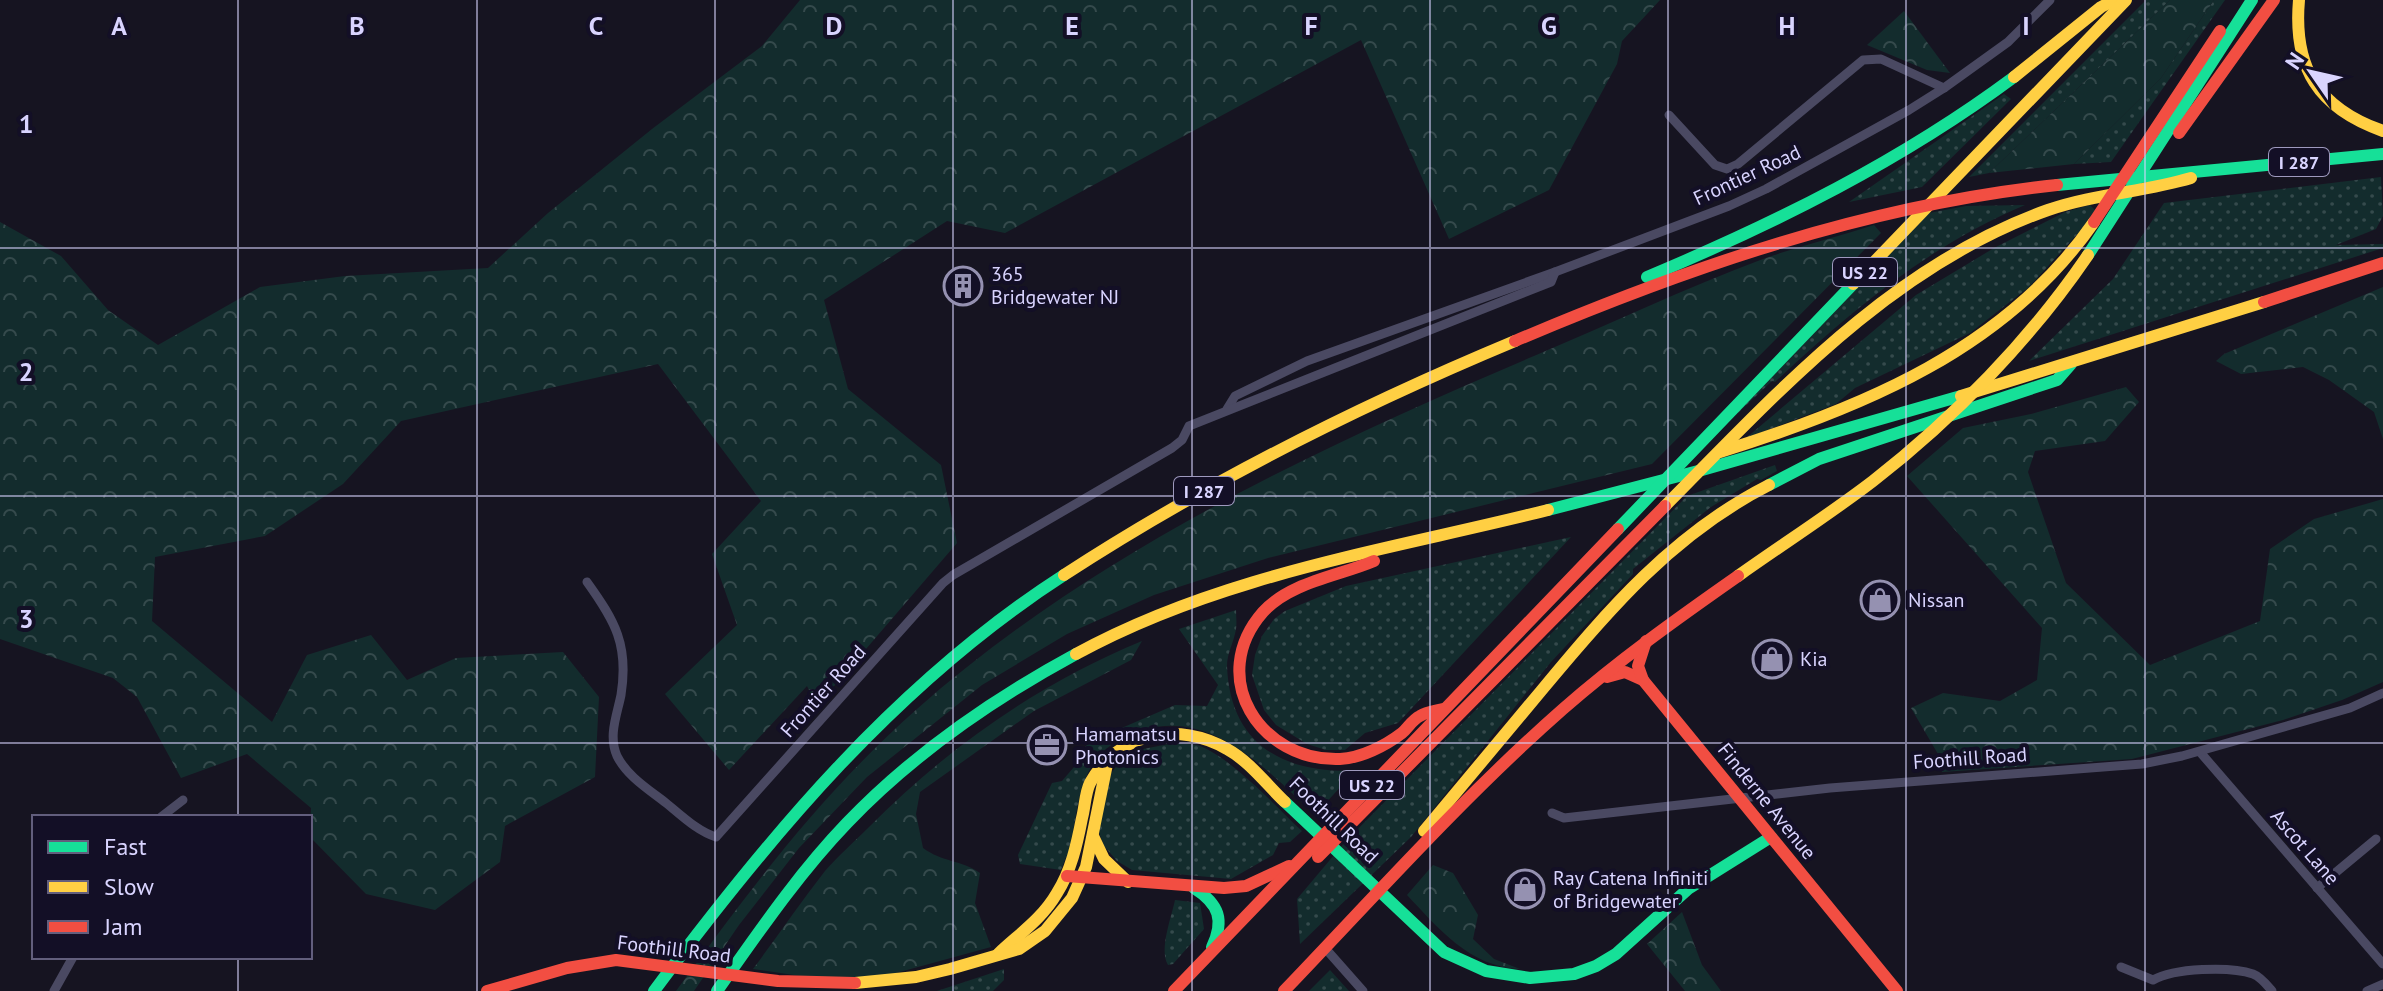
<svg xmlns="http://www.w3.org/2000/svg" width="2383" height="991" viewBox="0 0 2383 991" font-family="'PT Sans',sans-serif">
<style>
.grass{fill:url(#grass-dots)}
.forest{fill:url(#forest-crowns)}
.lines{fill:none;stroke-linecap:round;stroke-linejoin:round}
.street{stroke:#4a4962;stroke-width:9}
.fast{stroke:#16e098;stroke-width:12}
.slow{stroke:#ffcf43;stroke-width:12}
.jam{stroke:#f24e42;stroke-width:12}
.grid{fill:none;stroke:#d9d4ff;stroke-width:2;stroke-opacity:0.55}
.labels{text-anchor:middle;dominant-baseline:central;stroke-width:8;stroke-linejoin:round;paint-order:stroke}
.shield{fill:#130f26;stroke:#9e99be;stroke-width:2}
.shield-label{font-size:18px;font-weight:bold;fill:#d9d4ff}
.street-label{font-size:20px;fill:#d9d4ff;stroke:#130f26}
.poi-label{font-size:20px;fill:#d9d4ff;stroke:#130f26;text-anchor:start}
.grid-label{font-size:26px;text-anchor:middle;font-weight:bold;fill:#d9d4ff;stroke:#130f26;stroke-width:8;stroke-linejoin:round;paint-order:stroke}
</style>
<defs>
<pattern id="grass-dots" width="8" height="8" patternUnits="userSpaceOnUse" patternTransform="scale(2)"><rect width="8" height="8" fill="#132c2d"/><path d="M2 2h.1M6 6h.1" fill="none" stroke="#354a4c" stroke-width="1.8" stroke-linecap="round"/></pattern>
<pattern id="forest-crowns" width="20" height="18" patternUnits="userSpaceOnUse" patternTransform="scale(2)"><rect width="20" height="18" fill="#132c2d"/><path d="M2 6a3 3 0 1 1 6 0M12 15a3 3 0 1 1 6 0" fill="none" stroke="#354a4c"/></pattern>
</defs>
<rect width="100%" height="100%" fill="#161421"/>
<g class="grass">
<path d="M2146,0H2170L1989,173L1969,177Z"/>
<path d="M2214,0H2225L2111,162L2074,164L2161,78Z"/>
<path d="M2004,94L2011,99L1922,187L1849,202Z"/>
<path d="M2381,177L2383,216L2376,229L2336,245L2383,244V248L2029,361L2113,279L2164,203Z"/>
<path d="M2025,205C1928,246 1851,311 1775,382L1772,381L1724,426L1929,213L1966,206Z"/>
<path d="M2090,205L2095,210L2081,230L2029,287L1970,333L1855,388L1836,404L1746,438L1916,295L1994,248L2065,212Z"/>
<path d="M1775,465L1777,471L1761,480L1757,479L1711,507L1633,569V574L1551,662L1411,837L1300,944L1297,899L1345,842L1687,496Z"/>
<path d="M1571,537L1398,723L1365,733L1345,750H1326L1307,744L1276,725L1264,710L1252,675L1255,655L1262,636L1274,619L1285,611L1346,586Z"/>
<path d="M1236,610C1236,616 1237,623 1236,629C1234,642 1227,653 1227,666C1230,741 1278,771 1348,771L1352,774L1315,815C1269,772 1213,709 1143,730C1127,735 1108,744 1097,758C1077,783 1075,827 1069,858L1066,857L1061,870L1020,864L1018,855L1052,783L1062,781L1080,760V751L1106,729L1117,730L1175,705L1207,706L1218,685L1179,629Z"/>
<path d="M1169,744C1179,744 1191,743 1200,746C1233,759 1276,807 1302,831L1290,842L1279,843L1273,855L1231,879L1132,870L1117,861L1104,846L1098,830L1107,779L1120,761L1138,750Z"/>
<path d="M1175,900L1200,903L1204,929L1173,964L1168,965C1159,949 1171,919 1175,900Z"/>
<path d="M1004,969V980L993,991H937Z"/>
<path d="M1330,970L1349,991H1309Z"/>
</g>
<g class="forest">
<path d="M800,0H1660L1622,41L1617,64L1549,190L1449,239L1361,40L1005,233L947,221L824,300L848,389L941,465L957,543L817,706L807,686L729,770L665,694L737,625L712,554L761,501L658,364L401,421L343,484L265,536L155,557L152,621L272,722L307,655L371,635L407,680L456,658L563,652L599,697L595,777L505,826L500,862L435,910L366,894L310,837L311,808L247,754L181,778L137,697L113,678L0,639V222L61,256L108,310L158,345L260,287L345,276L488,268L548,213L652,129L762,46Z"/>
<path d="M2170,0H2214L2161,78L2074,164L1989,173Z"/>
<path d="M1904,11L1950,73L1927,70L1867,45Z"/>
<path d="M1874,225L1881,233L1652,464L1268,558L1154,595L1067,634L982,685L867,777L799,848L739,925L694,991H676C751,888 820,795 917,709C1093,553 1319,447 1534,356C1610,324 1685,288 1763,259C1799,246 1837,237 1874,225Z"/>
<path d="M2383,287V439L2374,412L2329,380L2303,367L2241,374L2216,361L2224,354Z"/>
<path d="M2126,387L2139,402L2105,441L2035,451L2028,472L2066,583L2150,665L2260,621L2270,549L2314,519L2383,499V682L2342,700L2283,720L2132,759L1942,772L1938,754L1911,708L1943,693L2000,701L2037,680L2042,628L1907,476L1963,428L2031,414Z"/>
<path d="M1142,641L1131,660L1034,711L920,792L916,814L923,848C942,862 961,860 980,873L975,903L991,947L885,976L821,979L753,969C777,937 800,903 825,871C838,856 854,842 868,828C947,748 1038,684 1142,641Z"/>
<path d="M1433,865L1453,873L1478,915L1473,939L1494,959L1520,969C1470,967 1439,929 1407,895Z"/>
<path d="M1682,912L1702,965L1721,991H1685L1647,944Z"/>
</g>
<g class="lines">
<g class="street">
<path d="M1669,115L1715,165L1727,169L1738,164L1863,60L1881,59L1944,88"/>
<path d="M1227,409L1235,396L1307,361L1555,272L1729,206L1766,189L1909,110L1944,88L2008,42L2050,0"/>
<path d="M587,582C615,621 629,645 621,695C617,715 608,736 617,756C627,776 648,789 666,803C681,815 697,831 716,837L943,583L953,575L1172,448L1182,440L1189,426L1551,282L1555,272"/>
<path d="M2200,752L2383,964"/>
<path d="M1552,813L1564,818L1830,788L2142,764L2182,756L2350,708L2383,693"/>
<path d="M161,817L183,800"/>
<path d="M2317,888L2376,839"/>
<path d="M1325,948L1363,991"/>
<path d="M2121,967L2153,980C2174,968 2230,966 2253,974C2261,977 2267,985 2272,991"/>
<path d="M54,991L73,957"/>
<path d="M2367,991L2383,984"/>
</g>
<g class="fast">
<path d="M2057,185L2383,154"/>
<path d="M2088,255L2252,0"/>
<path d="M1647,277C1776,223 1901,161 2014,77"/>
<path d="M1769,485L1819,459L2057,380L2071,364"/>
<path d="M1548,510L1702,470L1961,396"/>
<path d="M1618,529L1853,284"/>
<path d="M1285,802L1444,952L1486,971L1530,978L1574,974L1596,966L1616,954L1688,889L1771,837"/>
<path d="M1194,888C1219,904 1225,920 1212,947"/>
<path d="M654,991C771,834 898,682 1064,575"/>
<path d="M717,991C758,933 798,874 847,823C913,754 993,699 1076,654"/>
</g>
<g class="slow">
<path d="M2299,0C2293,68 2318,108 2383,131"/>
<path d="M2014,77L2101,7L2115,0"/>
<path d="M1853,284L2126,0"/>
<path d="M1961,396L2264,302"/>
<path d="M1720,452C1862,408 2006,349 2094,222"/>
<path d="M1665,506C1778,392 1892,265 2048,210C2094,194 2144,192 2191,178"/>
<path d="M1064,575C1207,482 1359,406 1515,341"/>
<path d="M1738,576C1783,544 1830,514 1873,481C1954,418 2030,340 2088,255"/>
<path d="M1076,654C1222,574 1389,550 1548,510"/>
<path d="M1424,831C1463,784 1502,737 1541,691C1608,610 1674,533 1769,485"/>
<path d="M1093,836L1104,859L1128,882"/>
<path d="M998,954C1019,934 1042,919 1057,893C1071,871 1077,844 1082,818C1085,807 1085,793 1090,783C1118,732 1179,721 1227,749C1249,761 1267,785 1285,802"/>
<path d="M855,983L916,977L950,969L1019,949L1045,931L1072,898L1086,867L1107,764"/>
</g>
<g class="jam">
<path d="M2179,133L2274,0"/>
<path d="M2094,222L2220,31"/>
<path d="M2264,302L2383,263"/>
<path d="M1515,341C1689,267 1868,205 2057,185"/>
<path d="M1374,561C1339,576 1290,582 1263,612C1206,677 1260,762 1340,759C1361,758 1385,746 1402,733C1408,728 1412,720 1420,716C1426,712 1435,711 1443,709"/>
<path d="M1607,677L1625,672L1643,680L1897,991"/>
<path d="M1643,680L1638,666L1646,641"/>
<path d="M1318,857L1665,506"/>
<path d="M1067,876L1224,888L1246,886L1289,866"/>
<path d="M487,991L567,968L616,960L778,981L855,983"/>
<path d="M1174,991L1618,529"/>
<path d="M1284,991C1375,896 1464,796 1563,709C1619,660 1678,618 1738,576"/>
</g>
</g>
<path class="grid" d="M238,0V817M477,0V991M715,0V991M953,0V991M1192,0V991M1430,0V991M1668,0V991M1906,0V991M2145,0V991M0,248H2383M0,496H2383M0,743H2383M238,957V991"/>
<defs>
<g id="building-ring" transform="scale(2)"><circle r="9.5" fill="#130f26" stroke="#9591b1" stroke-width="1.5"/><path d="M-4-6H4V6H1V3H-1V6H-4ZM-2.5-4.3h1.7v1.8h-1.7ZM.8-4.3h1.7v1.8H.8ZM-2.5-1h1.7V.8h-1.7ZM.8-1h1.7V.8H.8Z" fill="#9591b1"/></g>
<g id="shop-ring" transform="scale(2)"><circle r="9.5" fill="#130f26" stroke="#9591b1" stroke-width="1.5"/><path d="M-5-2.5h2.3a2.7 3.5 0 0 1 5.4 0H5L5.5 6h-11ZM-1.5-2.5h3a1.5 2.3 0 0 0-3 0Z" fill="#9591b1"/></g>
<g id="office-ring" transform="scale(2)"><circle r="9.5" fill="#130f26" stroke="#9591b1" stroke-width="1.5"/><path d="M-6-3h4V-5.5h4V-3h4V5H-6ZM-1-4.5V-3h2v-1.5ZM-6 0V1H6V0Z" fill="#9591b1"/></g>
</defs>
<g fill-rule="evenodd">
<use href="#building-ring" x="963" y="286"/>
<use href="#shop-ring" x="1880" y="600"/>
<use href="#shop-ring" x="1772" y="659"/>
<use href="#office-ring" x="1047" y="745"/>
<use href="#shop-ring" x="1525" y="889"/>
</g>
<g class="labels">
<g class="shield">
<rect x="2269" y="148" width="60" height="28" rx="6"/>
<rect x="1833" y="258" width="64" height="28" rx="6"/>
<rect x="1174" y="477" width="60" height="28" rx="6"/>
<rect x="1340" y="771" width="64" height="28" rx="6"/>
</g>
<g class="shield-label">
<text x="2299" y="162">I 287</text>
<text x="1865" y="272">US 22</text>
<text x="1204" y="491">I 287</text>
<text x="1372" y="785">US 22</text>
</g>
<g class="street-label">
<text transform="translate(1747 175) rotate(-25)">Frontier Road</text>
<text transform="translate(823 691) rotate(-48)">Frontier Road</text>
<text transform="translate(1970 758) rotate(-4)">Foothill Road</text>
<text transform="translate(1767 801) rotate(51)">Finderne Avenue</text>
<text transform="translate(1334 820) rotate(44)">Foothill Road</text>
<text transform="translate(2305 847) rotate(49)">Ascot Lane</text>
<text transform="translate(674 949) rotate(7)">Foothill Road</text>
</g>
<g class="poi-label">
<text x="991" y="274">365<tspan x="991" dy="23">Bridgewater NJ</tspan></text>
<text x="1908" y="600">Nissan</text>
<text x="1800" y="659">Kia</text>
<text x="1075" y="734">Hamamatsu<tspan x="1075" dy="23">Photonics</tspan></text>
<text x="1553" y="878">Ray Catena Infiniti<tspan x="1553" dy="23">of Bridgewater</tspan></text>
</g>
</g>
<g class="grid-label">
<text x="119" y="35">A</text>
<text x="357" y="35">B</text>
<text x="596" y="35">C</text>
<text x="834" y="35">D</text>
<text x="1072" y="35">E</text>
<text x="1311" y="35">F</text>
<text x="1549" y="35">G</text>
<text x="1787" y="35">H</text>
<text x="2026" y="35">I</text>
<text x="26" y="133">1</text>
<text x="26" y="381">2</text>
<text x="26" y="628">3</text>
</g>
<rect x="32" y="815" width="280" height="144" fill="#130f26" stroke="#625e7d" stroke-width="2"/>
<rect x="48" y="841" width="40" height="12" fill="#16e098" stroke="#625e7d" stroke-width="2"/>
<text x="104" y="855" font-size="24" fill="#d9d4ff">Fast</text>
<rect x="48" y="881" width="40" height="12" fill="#ffcf43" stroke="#625e7d" stroke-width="2"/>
<text x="104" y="895" font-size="24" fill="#d9d4ff">Slow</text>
<rect x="48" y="921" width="40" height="12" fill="#f24e42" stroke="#625e7d" stroke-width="2"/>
<text x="104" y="935" font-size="24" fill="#d9d4ff">Jam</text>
<g transform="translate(2311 72) rotate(304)" stroke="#130f26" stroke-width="6" paint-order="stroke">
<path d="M0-6L14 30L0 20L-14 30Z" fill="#d9d4ff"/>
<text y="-12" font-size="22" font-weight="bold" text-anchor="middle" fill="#d9d4ff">N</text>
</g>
</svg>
